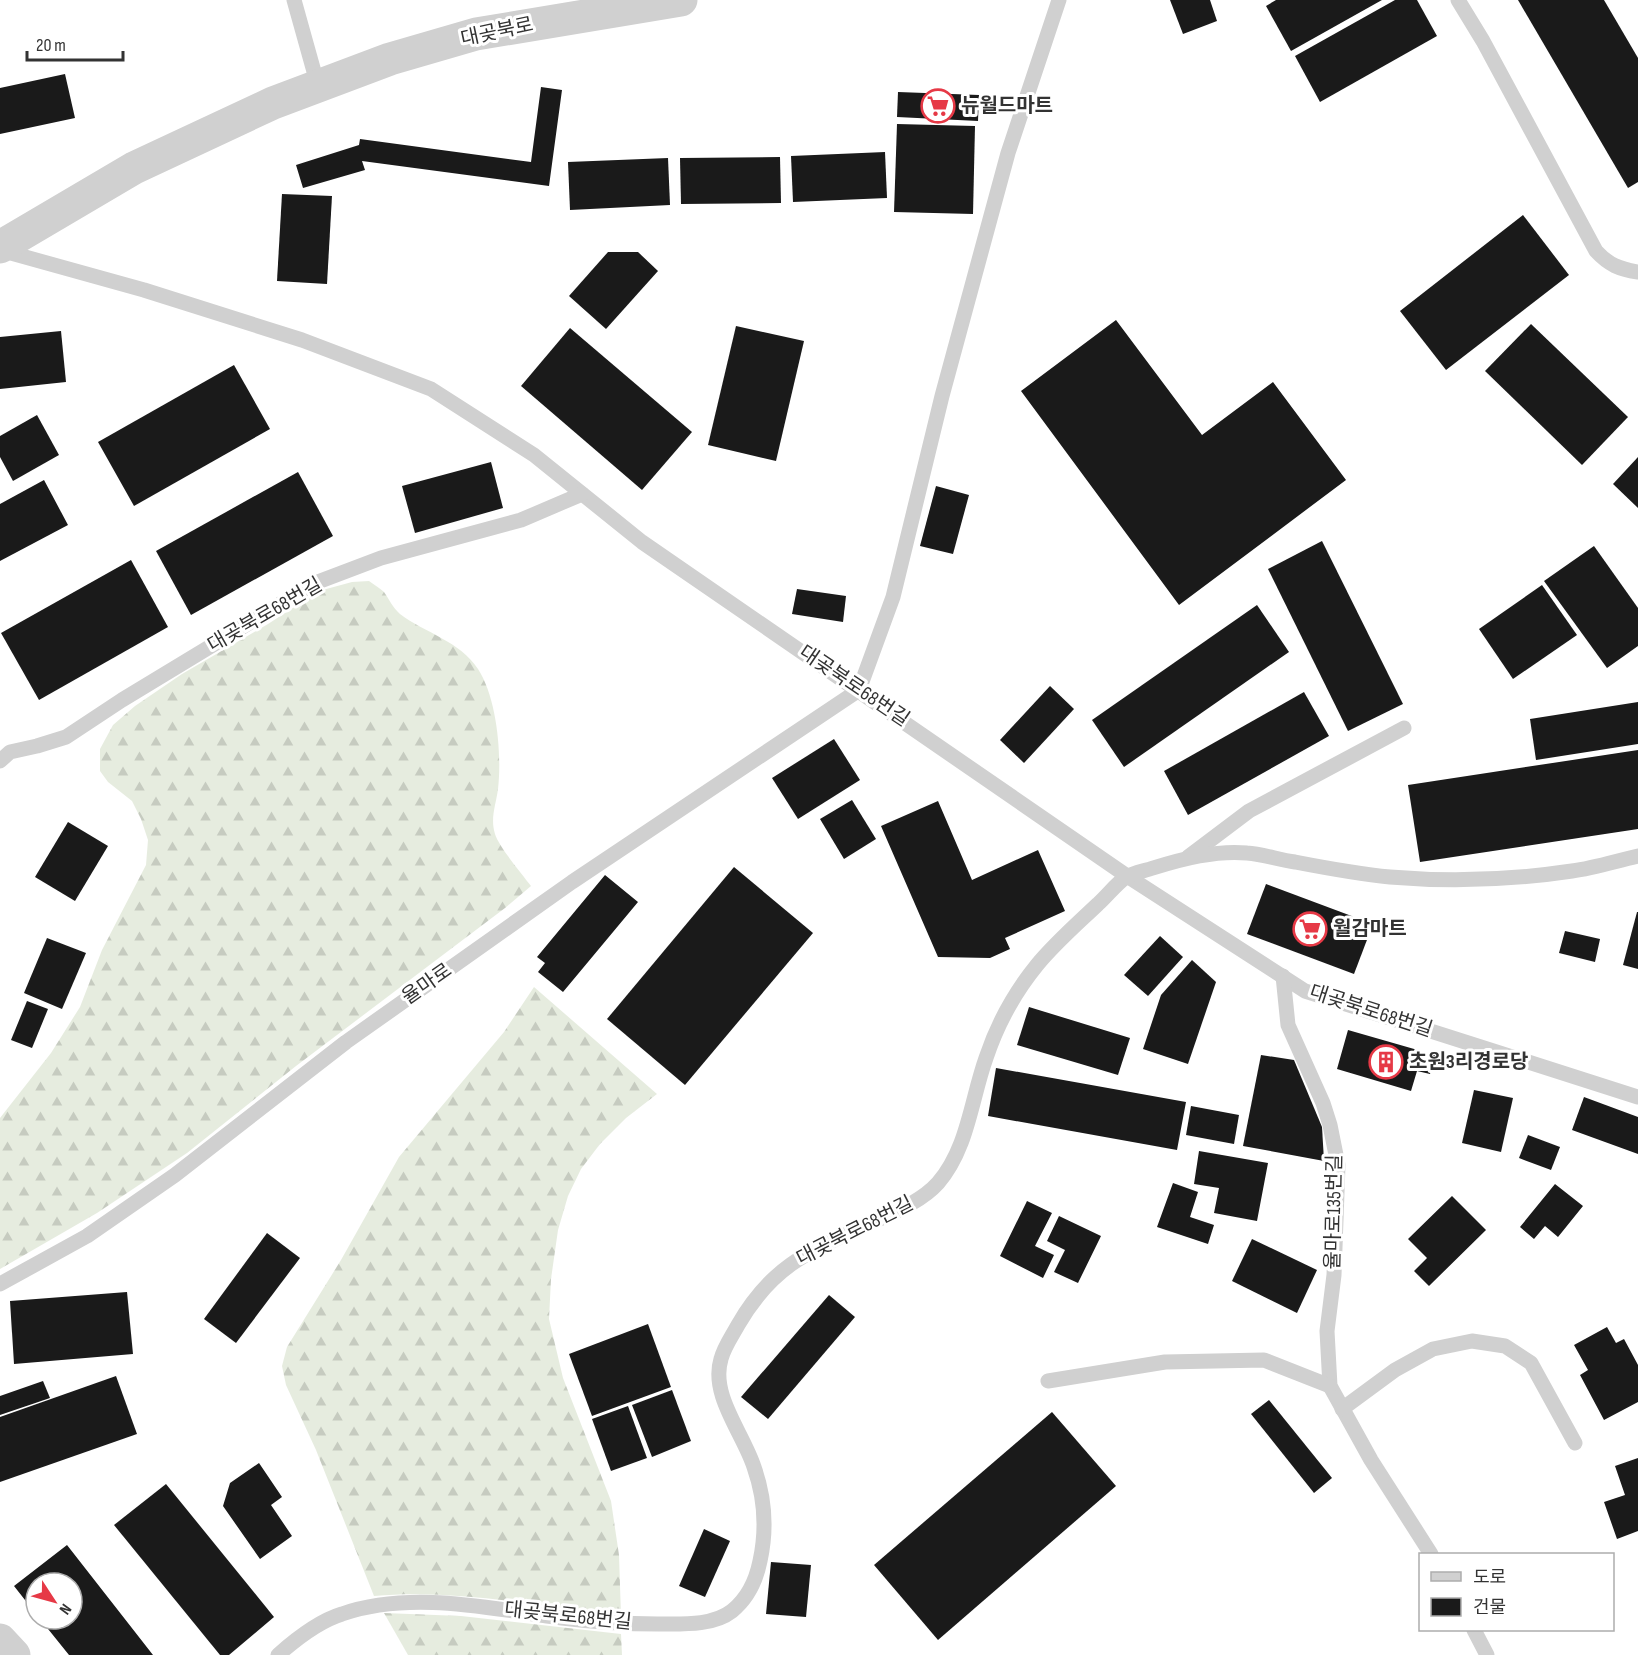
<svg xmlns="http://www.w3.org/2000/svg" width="1638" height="1655" viewBox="0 0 1638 1655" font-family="'Sofia Sans Condensed','Noto Sans KR',sans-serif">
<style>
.forest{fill:url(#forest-firs)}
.building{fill:#1a1a1a}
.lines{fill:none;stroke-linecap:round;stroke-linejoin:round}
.service{stroke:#d0d0d0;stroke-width:15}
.tertiary{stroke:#d0d0d0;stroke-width:33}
.labels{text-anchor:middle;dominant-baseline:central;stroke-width:6;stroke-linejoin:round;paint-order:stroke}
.street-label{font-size:20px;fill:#333;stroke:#fff}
.poi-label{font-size:20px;font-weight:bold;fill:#333;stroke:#fff;text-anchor:start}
</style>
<defs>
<pattern id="forest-firs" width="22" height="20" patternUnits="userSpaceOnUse" patternTransform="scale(1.5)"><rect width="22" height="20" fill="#e6ecdf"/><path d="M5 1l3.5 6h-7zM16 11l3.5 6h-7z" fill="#c6cbc0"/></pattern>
</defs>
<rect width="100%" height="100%" fill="#fff"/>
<g class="forest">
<path d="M369,581C374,585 380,588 384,592C389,599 393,608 400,614C425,633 460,641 478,669C497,698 502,755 498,789C496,805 490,818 495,834C499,847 522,874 531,886L505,908L296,1066L187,1153L97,1213L0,1269V1118L51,1053L80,1007L102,950L146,865L148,840L141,819L132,801L108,782L100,771V749L113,725L135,706L182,674L268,624L319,591L352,582Z"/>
<path d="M534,987L657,1094L626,1118L600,1144L581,1169L568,1196L558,1230L551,1279L549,1319L563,1378L611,1501L619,1555L621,1616C539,1606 457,1589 374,1596L316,1450L286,1385L282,1366L287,1347L341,1260L399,1157L504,1032Z"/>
<path d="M384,1613L461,1616L621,1634L622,1655H408Z"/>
</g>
<g class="building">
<path d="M1170,0H1210L1217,21L1183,34Z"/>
<path d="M1276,0H1382L1291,51L1266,6Z"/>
<path d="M1395,0H1417L1437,36L1320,102L1295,56Z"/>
<path d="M1518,0H1604L1638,58V182L1628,188Z"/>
<path d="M65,74L75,118L0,134V88Z"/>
<path d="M541,87L562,90L549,186L362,161L365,170L303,188L296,165L359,145L360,139L531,162Z"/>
<path d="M898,92L979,95L978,121L897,117Z"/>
<path d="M897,124L975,126L973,214L894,212Z"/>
<path d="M885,152L887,198L793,202L791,156Z"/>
<path d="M780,157L781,203L681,204L680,158Z"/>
<path d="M668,158L670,205L570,210L568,162Z"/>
<path d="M282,194L332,196L327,284L277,281Z"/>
<path d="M1523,215L1569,275L1446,370L1400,311Z"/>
<path d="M608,252H638L658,271L606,329L569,296Z"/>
<path d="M1116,320L1202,435L1273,382L1346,480L1179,605L1021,391Z"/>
<path d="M1531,324L1628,417L1582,465L1485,371Z"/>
<path d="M736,326L804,341L776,461L708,445Z"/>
<path d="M570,328L692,432L642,490L521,386Z"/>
<path d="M61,331L66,382L0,389V337Z"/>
<path d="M234,365L270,429L134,506L98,442Z"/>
<path d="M37,415L59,455L13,481L0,457V436Z"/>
<path d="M1638,457V508L1613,484Z"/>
<path d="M491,462L503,508L415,533L402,486Z"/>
<path d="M298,472L333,536L191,615L156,551Z"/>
<path d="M44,480L68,525L0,561V504Z"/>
<path d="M936,486L969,495L953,554L920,546Z"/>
<path d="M1322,541L1403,704L1348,731L1268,569Z"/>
<path d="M1594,546L1638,608V646L1607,668L1544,581Z"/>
<path d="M131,560L168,627L39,700L1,633Z"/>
<path d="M1542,585L1577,635L1513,679L1479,629Z"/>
<path d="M797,589L846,596L843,622L792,614Z"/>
<path d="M1257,605L1289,652L1124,767L1092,720Z"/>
<path d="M1050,686L1074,709L1024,763L1000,740Z"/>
<path d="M1304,692L1329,736L1188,815L1164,771Z"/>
<path d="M1638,702V744L1536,760L1530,719Z"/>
<path d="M834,739L860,780L798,819L772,778Z"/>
<path d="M1638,750V829L1420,862L1408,785Z"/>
<path d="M852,800L876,839L844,859L820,819Z"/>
<path d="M938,801L972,880L1038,850L1065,911L1005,938L1010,949L990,958L938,957L881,826Z"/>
<path d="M68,822L108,846L75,901L35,877Z"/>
<path d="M734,867L813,933L685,1085L607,1019Z"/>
<path d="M605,875L638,902L563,992L538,972L545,963L537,957Z"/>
<path d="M1266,884L1373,924L1354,974L1247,934Z"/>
<path d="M1637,912H1638V969L1623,965Z"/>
<path d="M1565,931L1600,939L1595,962L1559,953Z"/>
<path d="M1160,936L1183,957L1148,996L1124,975Z"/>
<path d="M47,938L86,953L62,1009L24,993Z"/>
<path d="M1192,960L1216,982L1188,1064L1143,1049L1161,995Z"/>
<path d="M27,1001L48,1009L32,1048L11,1040Z"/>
<path d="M1029,1007L1130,1038L1118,1075L1017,1045Z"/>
<path d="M1348,1030L1435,1055L1430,1074L1417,1071L1411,1091L1337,1069Z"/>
<path d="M1261,1055L1294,1060L1322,1127L1324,1161L1243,1146Z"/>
<path d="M996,1068L1186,1102L1177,1150L988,1116Z"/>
<path d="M1474,1090L1513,1098L1501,1152L1462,1143Z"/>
<path d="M1584,1097L1638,1117V1154L1572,1130Z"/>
<path d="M1191,1106L1239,1115L1234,1144L1186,1135Z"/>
<path d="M1528,1135L1560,1147L1551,1170L1519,1158Z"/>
<path d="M1199,1151L1268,1163L1257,1221L1214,1213L1219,1188L1194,1184Z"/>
<path d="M1173,1183L1198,1192L1190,1217L1214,1225L1208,1244L1157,1227Z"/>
<path d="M1555,1184L1583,1206L1558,1237L1545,1226L1534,1239L1520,1227Z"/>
<path d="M1452,1196L1486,1230L1429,1286L1414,1271L1427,1258L1408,1239Z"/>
<path d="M1027,1201L1052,1213L1035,1246L1054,1255L1043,1278L1000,1256Z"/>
<path d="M1059,1216L1101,1236L1078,1283L1054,1272L1065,1250L1047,1241Z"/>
<path d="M267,1233L300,1258L236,1343L204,1319Z"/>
<path d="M1252,1239L1317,1270L1297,1313L1232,1281Z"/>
<path d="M127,1292L133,1354L14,1364L10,1301Z"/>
<path d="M829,1295L855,1317L768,1419L741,1397Z"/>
<path d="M648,1324L671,1387L592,1416L569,1354Z"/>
<path d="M1607,1327L1616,1343L1624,1339L1638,1365V1402L1604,1420L1580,1375L1588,1370L1574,1345Z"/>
<path d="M116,1376L137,1434L0,1482V1417Z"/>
<path d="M43,1381L50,1398L0,1415V1396Z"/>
<path d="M672,1390L691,1441L652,1457L632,1405Z"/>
<path d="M1269,1400L1332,1478L1314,1493L1251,1414Z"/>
<path d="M628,1406L647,1458L611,1471L592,1419Z"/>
<path d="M1052,1412L1116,1486L938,1640L874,1565Z"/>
<path d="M1638,1458V1531L1617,1539L1604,1502L1625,1495L1615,1466Z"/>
<path d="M259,1463L282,1497L271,1505L292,1536L260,1559L223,1506L230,1483Z"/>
<path d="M166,1484L274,1617L229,1655H220L114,1525Z"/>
<path d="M704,1529L730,1541L705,1597L679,1586Z"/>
<path d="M67,1545L153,1655H69L40,1619H72V1583H36V1614L14,1586Z"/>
<path d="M771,1562L811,1565L806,1617L766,1614Z"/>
</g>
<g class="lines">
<g class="service">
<path d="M294,0L318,86"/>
<path d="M1458,0L1483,41L1596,251C1609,265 1619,269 1638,272"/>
<path d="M0,250L144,290L302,340L431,389L534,455L642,542L1127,876L1305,991L1638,1097"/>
<path d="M0,761L10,752L37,746L66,737L122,700L315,583L381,558L521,520L582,494"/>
<path d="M1188,857L1249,811L1404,728"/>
<path d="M1283,976L1288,1025L1323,1103L1330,1125L1338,1165L1334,1275L1327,1331L1330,1386L1371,1460L1431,1554"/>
<path d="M0,1284L87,1236L175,1175L346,1042L572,882L859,690L893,597L942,396L1008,153L1059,0"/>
<path d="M1048,1381L1165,1362L1264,1360L1330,1386"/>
<path d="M1342,1409L1395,1370L1433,1349L1472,1341L1505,1346L1531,1363L1575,1443"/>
<path d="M1474,1630L1487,1655"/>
<path d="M278,1655C296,1639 319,1621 342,1614C412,1590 492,1609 562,1618C594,1622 626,1624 658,1624C682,1624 713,1626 732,1611C748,1598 756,1581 760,1561C767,1529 765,1498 754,1467C743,1433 710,1395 721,1359C724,1347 732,1336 738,1325C773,1264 812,1250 873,1222C895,1212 922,1201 938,1183C968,1148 971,1100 986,1058C997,1025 1015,992 1037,965C1055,943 1077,924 1098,904C1107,896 1116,884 1126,877C1133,873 1144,871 1153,868C1182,859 1216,850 1247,853C1263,854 1279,860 1295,862C1326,868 1358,874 1390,877C1450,882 1512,880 1572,871C1594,868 1616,861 1638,856"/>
</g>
<g class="tertiary">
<path d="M0,247L134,168L273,103L390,59L476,34L681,0"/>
<path d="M0,1640L14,1655"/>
</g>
</g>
<defs>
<g id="supermarket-ring" transform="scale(1.725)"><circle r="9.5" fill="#fff" stroke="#e63946" stroke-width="1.5"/><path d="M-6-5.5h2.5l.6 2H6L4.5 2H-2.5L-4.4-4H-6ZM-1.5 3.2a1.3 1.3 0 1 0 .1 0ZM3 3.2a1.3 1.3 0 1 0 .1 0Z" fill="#e63946"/></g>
<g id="building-ring" transform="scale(1.725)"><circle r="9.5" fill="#fff" stroke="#e63946" stroke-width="1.5"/><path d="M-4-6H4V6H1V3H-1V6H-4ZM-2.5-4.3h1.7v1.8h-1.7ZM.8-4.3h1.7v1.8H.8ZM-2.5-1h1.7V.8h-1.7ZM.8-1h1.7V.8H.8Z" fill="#e63946"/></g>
</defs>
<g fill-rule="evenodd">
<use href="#supermarket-ring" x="938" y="106"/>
<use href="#supermarket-ring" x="1310" y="929"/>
<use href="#building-ring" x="1386" y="1062"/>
</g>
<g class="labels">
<g class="street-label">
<text transform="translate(497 32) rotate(-12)">대곶북로</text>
<text transform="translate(265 615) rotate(-30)">대곶북로68번길</text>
<text transform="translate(854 686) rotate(34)">대곶북로68번길</text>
<text transform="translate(427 984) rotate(-35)">율마로</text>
<text transform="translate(1371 1011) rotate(18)">대곶북로68번길</text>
<text transform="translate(1334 1212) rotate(-89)">율마로135번길</text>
<text transform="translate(855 1231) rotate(-27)">대곶북로68번길</text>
<text transform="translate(568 1616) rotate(6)">대곶북로68번길</text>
</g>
<g class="poi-label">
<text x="961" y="106">뉴월드마트</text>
<text x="1333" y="929">월감마트</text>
<text x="1409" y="1062">초원3리경로당</text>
</g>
</g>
<rect x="1419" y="1553" width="195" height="78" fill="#ffffff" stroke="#adadad" stroke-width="1.5"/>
<rect x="1431" y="1572" width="30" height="9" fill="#d0d0d0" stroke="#adadad" stroke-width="1.5"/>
<text x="1473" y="1583" font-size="18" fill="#333333">도로</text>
<rect x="1431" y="1598" width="30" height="18" fill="#1a1a1a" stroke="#adadad" stroke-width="1.5"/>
<text x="1473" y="1613" font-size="18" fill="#333333">건물</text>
<g transform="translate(54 1601) rotate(126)"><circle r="28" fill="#ffffff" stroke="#adadad" stroke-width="1.5"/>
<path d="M0-4.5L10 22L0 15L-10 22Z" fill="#e63946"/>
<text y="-9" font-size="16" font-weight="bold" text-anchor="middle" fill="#333333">N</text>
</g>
<path d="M27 51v9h96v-9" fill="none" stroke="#333333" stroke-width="3"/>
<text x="36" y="51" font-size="18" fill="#333333" stroke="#ffffff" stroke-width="4.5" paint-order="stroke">20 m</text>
</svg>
